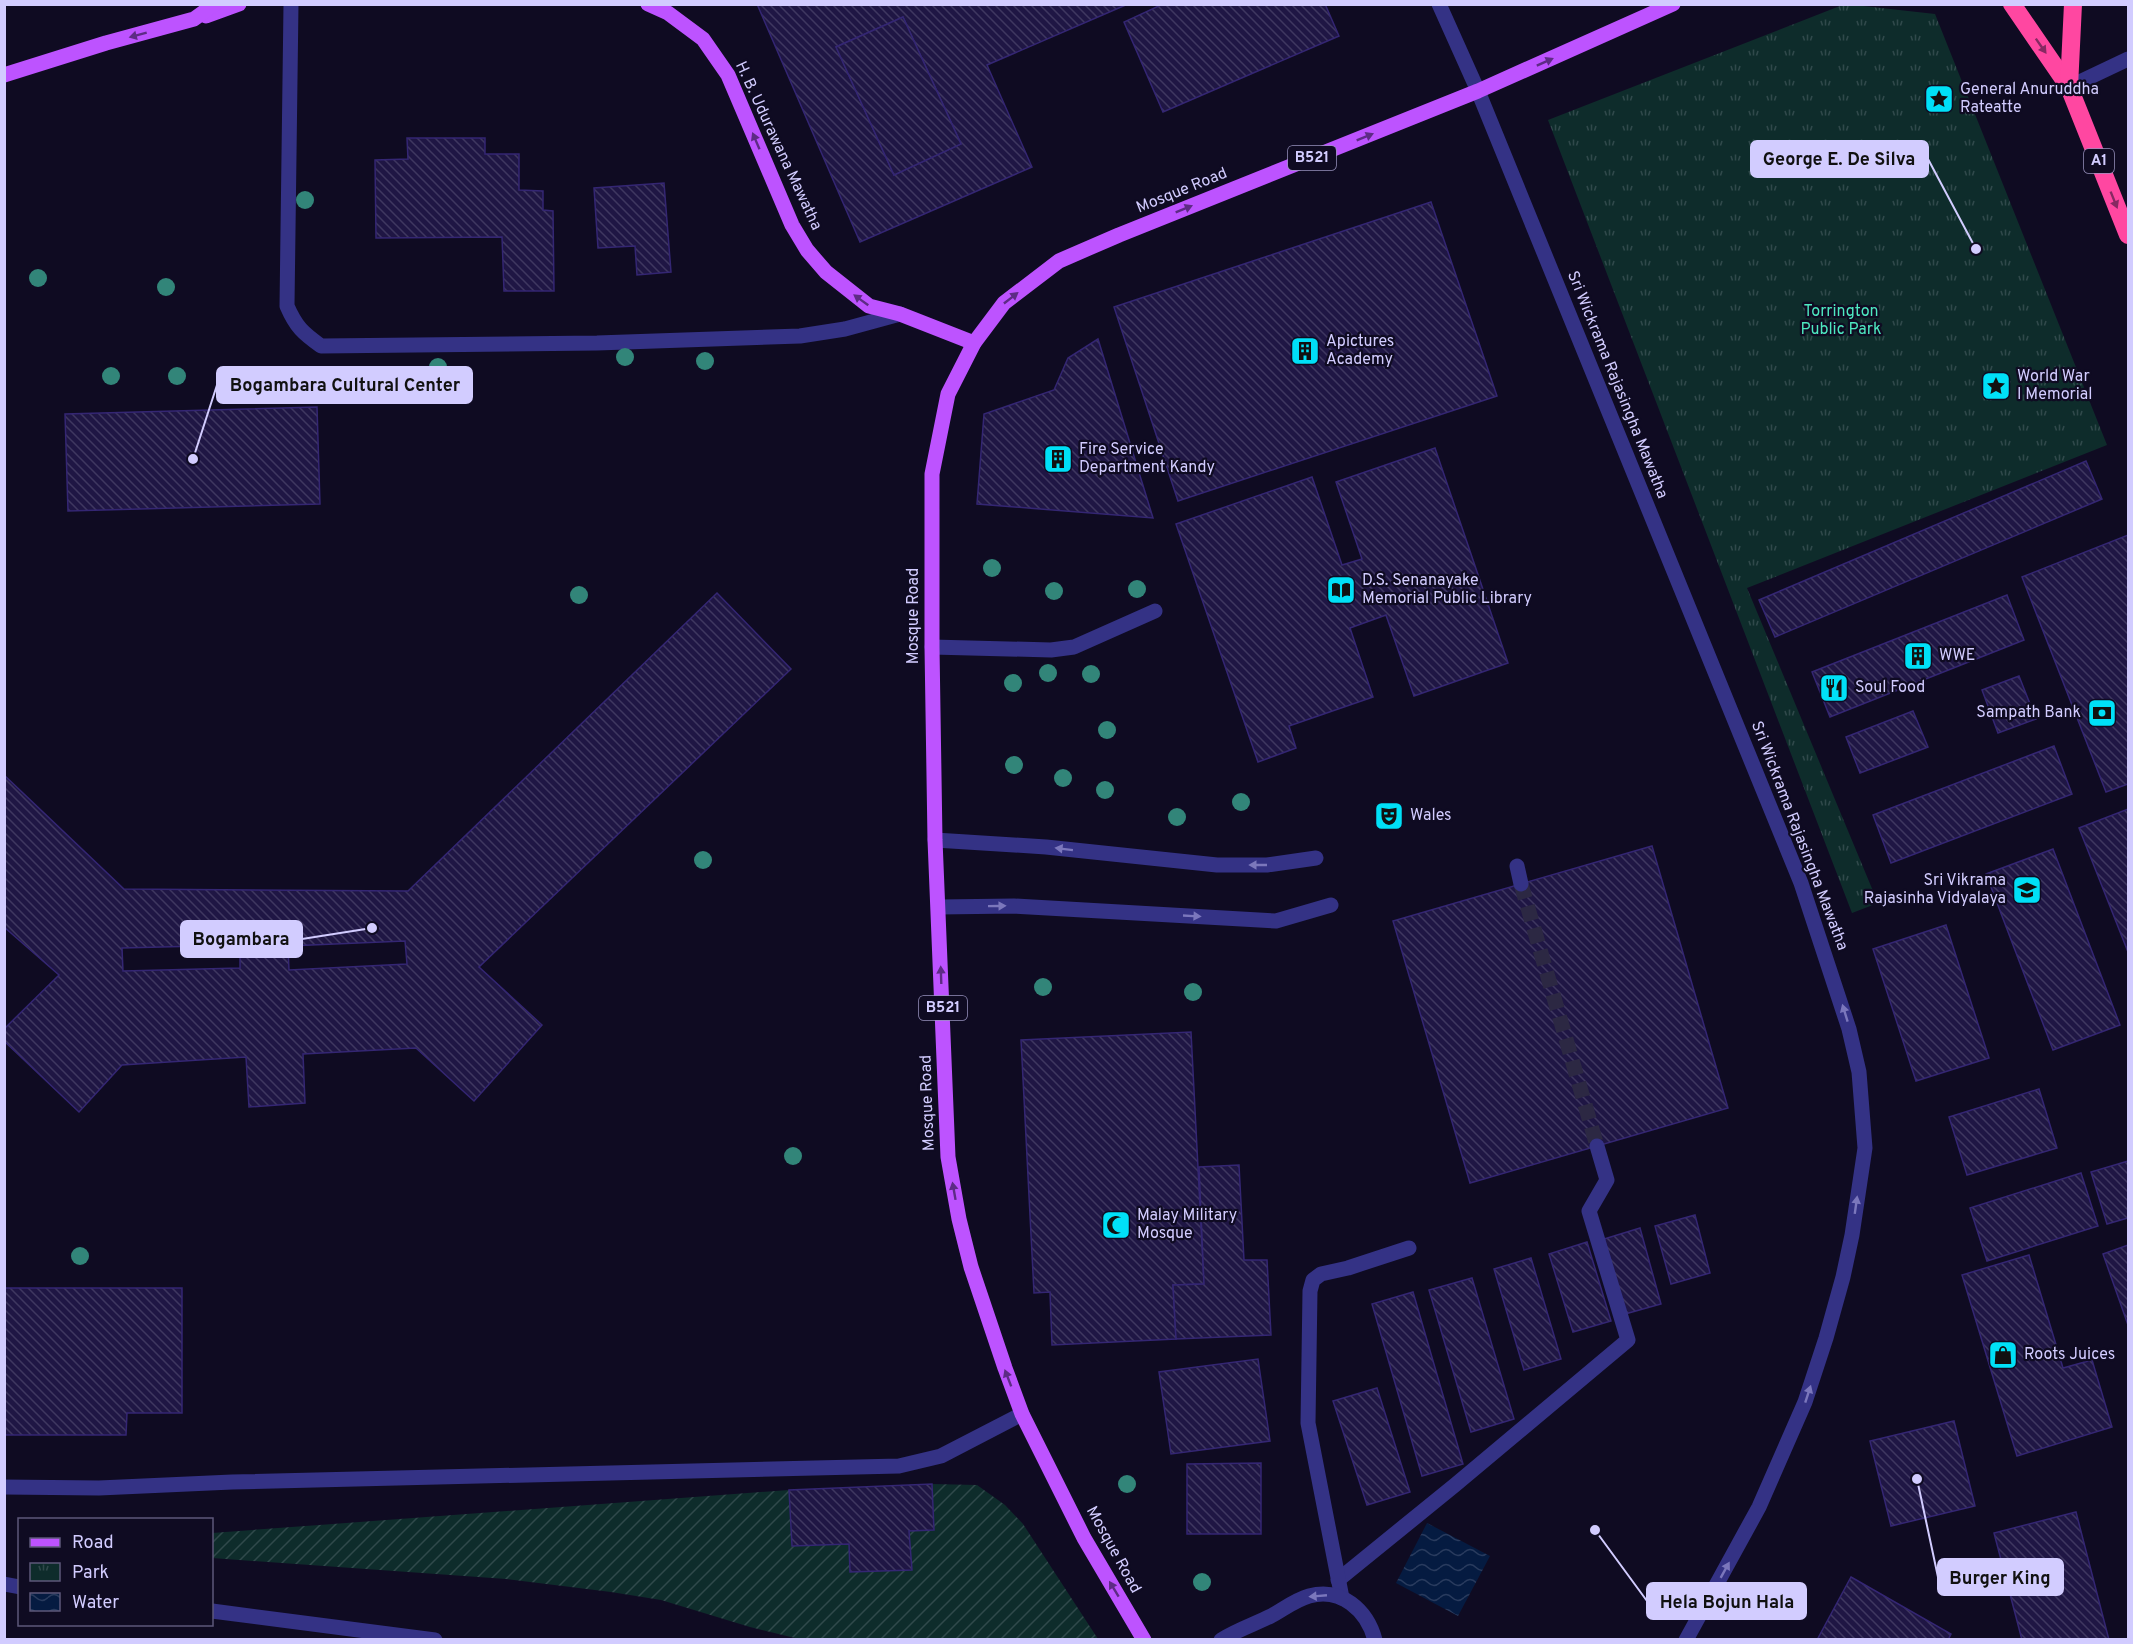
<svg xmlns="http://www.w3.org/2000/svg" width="2133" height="1644" viewBox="0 0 2133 1644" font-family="Overpass,sans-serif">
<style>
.park{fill:url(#park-tufts)}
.garden{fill:url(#garden-furrows)}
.water{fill:url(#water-waves)}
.building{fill:url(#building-back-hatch);stroke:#342673;stroke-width:1.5;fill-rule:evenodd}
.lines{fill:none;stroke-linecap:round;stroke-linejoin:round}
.minor-tunnel{stroke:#2c2843;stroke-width:15;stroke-dasharray:15 8;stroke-linecap:butt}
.minor{stroke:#343285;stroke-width:15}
.major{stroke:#bd53ff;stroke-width:15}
.highway{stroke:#ff47a1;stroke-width:18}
.tree{fill:#328579}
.oneway{fill:#5d2b85}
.oneway2{fill:#872962}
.oneway3{fill:#7b77bc}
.labels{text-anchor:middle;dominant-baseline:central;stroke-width:4.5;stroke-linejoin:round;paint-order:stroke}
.shield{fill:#0f0b22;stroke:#9892bd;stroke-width:1.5}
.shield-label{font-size:15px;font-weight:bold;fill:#d2ccff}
.poi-label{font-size:16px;fill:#d2ccff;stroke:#0f0b22;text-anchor:start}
.street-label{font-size:16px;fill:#d2ccff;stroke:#0f0b22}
.park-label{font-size:16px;fill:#4ee9c1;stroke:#0f0b22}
.leader{fill:none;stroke:#d2ccff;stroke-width:2}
.callout-dot{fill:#d2ccff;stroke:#0f0b22;stroke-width:2}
.callout{fill:#d2ccff;stroke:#d2ccff;stroke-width:2}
.callout-label{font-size:18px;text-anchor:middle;font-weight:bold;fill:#111}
</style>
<defs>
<pattern id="park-tufts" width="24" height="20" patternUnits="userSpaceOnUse" patternTransform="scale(1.5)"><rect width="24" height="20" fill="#0e2c2b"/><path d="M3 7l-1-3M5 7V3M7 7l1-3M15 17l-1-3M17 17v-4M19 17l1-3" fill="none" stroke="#30494b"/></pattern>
<pattern id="garden-furrows" width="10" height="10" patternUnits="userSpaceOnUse" patternTransform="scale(1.5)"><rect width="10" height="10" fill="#0e2c2b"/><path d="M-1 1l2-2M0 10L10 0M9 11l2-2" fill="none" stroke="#30494b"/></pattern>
<pattern id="water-waves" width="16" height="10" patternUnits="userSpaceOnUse" patternTransform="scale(1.5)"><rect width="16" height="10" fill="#051b41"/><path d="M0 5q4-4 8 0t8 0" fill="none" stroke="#293b5e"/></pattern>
<pattern id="building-back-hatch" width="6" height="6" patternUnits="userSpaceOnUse" patternTransform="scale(1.5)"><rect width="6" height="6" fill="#1f1644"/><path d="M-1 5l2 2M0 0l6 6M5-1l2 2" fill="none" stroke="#3f3760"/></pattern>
</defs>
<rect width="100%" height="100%" fill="#0f0b22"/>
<path class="park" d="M1845,4L1935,14L2107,445L1747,588L1878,903L1852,913L1548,120Z"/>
<path class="garden" d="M932,1484L977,1485L1005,1505L1023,1524L1098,1639H799L750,1627L661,1600L611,1592L506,1579L212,1558V1533L789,1490L792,1546L849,1544L851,1572L911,1570L909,1531L934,1529Z"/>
<path class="water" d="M1427,1523L1490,1556L1458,1616L1396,1583Z"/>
<g class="building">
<path d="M757,4H1128L987,65L1032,167L860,242ZM903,17L961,144L894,175L836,47Z"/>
<path d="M1163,4H1325L1339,36L1163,112L1124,22Z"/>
<path d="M903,17L961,144L894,175L836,47Z"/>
<path d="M407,138H485V154H519V190L543,191V210L553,211L554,291H504L502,237L376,238L375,160L408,159Z"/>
<path d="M664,183L671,272L637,275L635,246L598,248L594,188Z"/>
<path d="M1431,202L1497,396L1178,501L1114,307Z"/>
<path d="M1098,339L1153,518L977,504L984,414L1054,390L1068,358Z"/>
<path d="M317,407L320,504L68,511L65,414Z"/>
<path d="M1435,448L1508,663L1414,696L1386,615L1350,628L1373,697L1289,726L1296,748L1258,762L1176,524L1312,477L1342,565L1362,559L1336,482Z"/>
<path d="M2086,461L2102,499L1775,637L1759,600Z"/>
<path d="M2128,535V784L2106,792L2022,577Z"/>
<path d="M717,593L791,669L479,967L542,1025L474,1101L416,1048L303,1054L305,1103L249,1107L246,1057L122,1065L79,1112L4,1041V1029L59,975L4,927V775L124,889L408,891ZM405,941L407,964L289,970L288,946ZM240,945V968L123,971L122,948Z"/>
<path d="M2007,595L2024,640L1830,717L1812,672Z"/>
<path d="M2019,676L2036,719L1998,733L1982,690Z"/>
<path d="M1913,711L1928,747L1860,773L1846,737Z"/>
<path d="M2054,746L2072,794L1891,863L1873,815Z"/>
<path d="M2128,809V952L2079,828Z"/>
<path d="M1652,846L1728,1108L1470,1183L1393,921Z"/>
<path d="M2053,849L2120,1025L2053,1050L1986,874Z"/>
<path d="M1946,925L1989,1058L1916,1081L1873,949Z"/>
<path d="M1191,1032L1204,1284L1173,1285L1176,1339L1052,1345L1050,1292L1034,1293L1021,1040Z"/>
<path d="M2039,1089L2057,1148L1967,1175L1949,1117Z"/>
<path d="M2128,1161V1218L2107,1224L2091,1172Z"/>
<path d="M1239,1165L1244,1260H1267L1271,1335L1176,1339L1173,1285L1204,1284L1199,1167Z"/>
<path d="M2081,1173L2098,1226L1987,1261L1970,1208Z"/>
<path d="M1695,1215L1710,1273L1671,1284L1655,1226Z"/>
<path d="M1640,1228L1661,1304L1625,1314L1604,1239Z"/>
<path d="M1587,1242L1611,1321L1573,1332L1549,1254Z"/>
<path d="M2128,1245V1325L2103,1254Z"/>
<path d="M2029,1255L2063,1368L2092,1360L2112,1427L2017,1456L1962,1275Z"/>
<path d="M1531,1258L1561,1359L1524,1370L1494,1269Z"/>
<path d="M1472,1278L1514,1419L1471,1432L1429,1290Z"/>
<path d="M4,1288H182V1413H127L126,1435H4Z"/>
<path d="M1413,1292L1463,1464L1422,1476L1372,1304Z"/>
<path d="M1258,1359L1270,1441L1171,1454L1159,1372Z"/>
<path d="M1377,1388L1410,1492L1367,1505L1333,1401Z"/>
<path d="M1954,1421L1975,1506L1891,1526L1870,1441Z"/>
<path d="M1261,1463V1534H1187V1464Z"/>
<path d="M932,1484L934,1530L909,1531L912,1570L850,1572L849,1544L792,1546L789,1490Z"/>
<path d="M2076,1512L2109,1640H2022L1994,1533Z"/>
<path d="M1851,1577L1951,1634L1948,1640H1817Z"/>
</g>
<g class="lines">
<path class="minor-tunnel" d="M1521,884L1597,1146"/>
<g class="minor">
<path d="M291,4L287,306C296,327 303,333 321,346L597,343L800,336L845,329L900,314"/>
<path d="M1439,4L1478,91L1801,883L1849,1029L1859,1072L1865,1148L1852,1235L1843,1277L1826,1338L1805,1402L1759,1507L1686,1640"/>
<path d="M2069,87L2128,59"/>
<path d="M932,647L1051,650L1074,647L1155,611"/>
<path d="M935,840L1046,847L1217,865H1267L1316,858"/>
<path d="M1517,866L1521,884"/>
<path d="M939,907L1014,906L1276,921L1331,905"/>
<path d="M4,1487L99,1488L232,1482L899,1466L941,1456L1022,1414"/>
<path d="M1338,1580L1455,1485L1628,1340L1589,1211L1607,1180L1597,1146"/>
<path d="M4,1584L20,1587"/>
<path d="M1342,1598L1308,1423L1310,1291L1313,1280L1321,1274L1348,1268L1409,1248"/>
<path d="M212,1611L435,1640"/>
<path d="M1221,1640C1237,1630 1255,1624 1271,1616C1284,1609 1295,1600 1309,1596C1341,1587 1367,1610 1375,1640"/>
</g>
<g class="major">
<path d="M648,4L668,13L703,39L728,75L792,225L807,250L826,272L869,306L900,314L974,343"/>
<path d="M206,16L239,4"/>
<path d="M4,75L106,43L194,19L215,4"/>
<path d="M1144,1640L1084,1538L1022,1414L1005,1368L971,1267L959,1219L948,1157L935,840L932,647V474L948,394L974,343L1004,303L1059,261L1119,235L1478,91L1673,4"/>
</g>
<g class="highway">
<path d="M2012,4L2069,87L2128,235"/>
<path d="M2069,87L2073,4"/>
</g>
</g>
<g class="tree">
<circle cx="305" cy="200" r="9"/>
<circle cx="38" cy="278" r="9"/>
<circle cx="166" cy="287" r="9"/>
<circle cx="625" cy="357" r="9"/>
<circle cx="705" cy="361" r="9"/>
<circle cx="438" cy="367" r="9"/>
<circle cx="111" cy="376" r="9"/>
<circle cx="177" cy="376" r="9"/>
<circle cx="992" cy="568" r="9"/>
<circle cx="1137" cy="589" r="9"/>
<circle cx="1054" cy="591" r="9"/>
<circle cx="579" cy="595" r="9"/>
<circle cx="1048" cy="673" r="9"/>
<circle cx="1091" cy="674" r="9"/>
<circle cx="1013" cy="683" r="9"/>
<circle cx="1107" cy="730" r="9"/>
<circle cx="1014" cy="765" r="9"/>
<circle cx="1063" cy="778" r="9"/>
<circle cx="1105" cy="790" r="9"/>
<circle cx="1241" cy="802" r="9"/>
<circle cx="1177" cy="817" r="9"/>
<circle cx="703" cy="860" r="9"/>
<circle cx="1043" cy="987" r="9"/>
<circle cx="1193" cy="992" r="9"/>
<circle cx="793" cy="1156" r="9"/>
<circle cx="80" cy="1256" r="9"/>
<circle cx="1127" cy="1484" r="9"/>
<circle cx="1202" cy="1582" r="9"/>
</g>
<defs><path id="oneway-solid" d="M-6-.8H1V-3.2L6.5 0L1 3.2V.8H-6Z" transform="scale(1.5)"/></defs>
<g class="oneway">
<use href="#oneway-solid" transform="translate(138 35) rotate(165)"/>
<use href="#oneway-solid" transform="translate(1545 62) rotate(-24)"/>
<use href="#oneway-solid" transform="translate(1365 137) rotate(-22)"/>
<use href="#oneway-solid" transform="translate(756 141) rotate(-113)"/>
<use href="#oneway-solid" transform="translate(1184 209) rotate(-22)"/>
<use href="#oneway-solid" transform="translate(1011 298) rotate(-38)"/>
<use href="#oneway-solid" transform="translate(861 300) rotate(-144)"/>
<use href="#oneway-solid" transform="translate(941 975) rotate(-92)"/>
<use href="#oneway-solid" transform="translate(954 1191) rotate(-100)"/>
<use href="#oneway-solid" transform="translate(1008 1378) rotate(-111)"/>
<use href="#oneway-solid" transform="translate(1114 1589) rotate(-121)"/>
</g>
<g class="oneway2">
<use href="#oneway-solid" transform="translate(2041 46) rotate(55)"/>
<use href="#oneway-solid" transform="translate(2114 200) rotate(68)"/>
</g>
<g class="oneway3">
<use href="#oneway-solid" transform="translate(1064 849) rotate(-173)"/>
<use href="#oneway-solid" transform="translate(1258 865) rotate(180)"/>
<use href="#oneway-solid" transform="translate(997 906) rotate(-1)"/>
<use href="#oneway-solid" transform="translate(1192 916) rotate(3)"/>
<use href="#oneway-solid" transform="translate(1845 1013) rotate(-107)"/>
<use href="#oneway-solid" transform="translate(1856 1205) rotate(-82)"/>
<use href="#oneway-solid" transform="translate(1808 1394) rotate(-72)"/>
<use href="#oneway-solid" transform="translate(1725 1570) rotate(-61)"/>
<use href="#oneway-solid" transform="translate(1318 1596) rotate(175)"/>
</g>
<defs>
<g id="sight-square" transform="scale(1.5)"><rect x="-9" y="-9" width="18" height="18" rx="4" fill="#00e0f7" stroke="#0f0b22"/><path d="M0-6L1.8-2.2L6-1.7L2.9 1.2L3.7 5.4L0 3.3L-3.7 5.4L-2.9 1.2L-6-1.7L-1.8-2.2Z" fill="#111"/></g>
<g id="building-square" transform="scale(1.5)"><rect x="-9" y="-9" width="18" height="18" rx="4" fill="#00e0f7" stroke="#0f0b22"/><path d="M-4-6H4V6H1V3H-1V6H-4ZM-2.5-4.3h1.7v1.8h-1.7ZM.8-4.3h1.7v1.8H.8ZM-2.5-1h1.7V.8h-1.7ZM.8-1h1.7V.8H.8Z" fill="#111"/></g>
<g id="library-square" transform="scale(1.5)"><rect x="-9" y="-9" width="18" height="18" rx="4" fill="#00e0f7" stroke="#0f0b22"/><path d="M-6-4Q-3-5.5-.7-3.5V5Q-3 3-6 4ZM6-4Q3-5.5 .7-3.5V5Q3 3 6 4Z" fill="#111"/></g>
<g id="restaurant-square" transform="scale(1.5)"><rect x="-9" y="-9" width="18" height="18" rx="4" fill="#00e0f7" stroke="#0f0b22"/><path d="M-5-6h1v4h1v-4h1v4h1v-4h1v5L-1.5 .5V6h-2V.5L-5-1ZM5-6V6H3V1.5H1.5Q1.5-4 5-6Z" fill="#111"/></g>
<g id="bank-square" transform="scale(1.5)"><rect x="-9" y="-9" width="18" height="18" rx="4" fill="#00e0f7" stroke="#0f0b22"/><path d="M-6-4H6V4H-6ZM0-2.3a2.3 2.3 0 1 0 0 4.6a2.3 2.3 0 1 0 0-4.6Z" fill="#111"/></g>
<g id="theatre-square" transform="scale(1.5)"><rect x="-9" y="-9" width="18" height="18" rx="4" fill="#00e0f7" stroke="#0f0b22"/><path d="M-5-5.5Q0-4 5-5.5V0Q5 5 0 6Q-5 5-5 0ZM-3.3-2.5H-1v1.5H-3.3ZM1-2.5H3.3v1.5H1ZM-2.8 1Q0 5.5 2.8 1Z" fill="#111"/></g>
<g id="school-square" transform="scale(1.5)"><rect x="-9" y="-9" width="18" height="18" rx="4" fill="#00e0f7" stroke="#0f0b22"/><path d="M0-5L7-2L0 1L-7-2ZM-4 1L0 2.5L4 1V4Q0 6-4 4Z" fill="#111"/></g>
<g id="mosque-square" transform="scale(1.5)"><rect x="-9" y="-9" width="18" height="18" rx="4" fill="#00e0f7" stroke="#0f0b22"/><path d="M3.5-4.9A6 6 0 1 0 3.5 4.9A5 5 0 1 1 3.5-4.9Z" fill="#111"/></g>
<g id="shop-square" transform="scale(1.5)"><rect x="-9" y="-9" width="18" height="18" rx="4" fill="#00e0f7" stroke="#0f0b22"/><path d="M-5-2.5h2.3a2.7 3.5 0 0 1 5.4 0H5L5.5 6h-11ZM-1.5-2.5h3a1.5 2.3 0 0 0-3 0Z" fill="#111"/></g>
</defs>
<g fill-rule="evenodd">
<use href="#sight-square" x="1939" y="99"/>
<use href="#building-square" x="1305" y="351"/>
<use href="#sight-square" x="1996" y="386"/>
<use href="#building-square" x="1058" y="459"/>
<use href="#library-square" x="1341" y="590"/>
<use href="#building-square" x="1918" y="656"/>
<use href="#restaurant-square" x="1834" y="688"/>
<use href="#bank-square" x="2102" y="713"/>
<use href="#theatre-square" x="1389" y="816"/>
<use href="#school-square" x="2027" y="890"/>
<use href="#mosque-square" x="1116" y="1225"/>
<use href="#shop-square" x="2003" y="1355"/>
</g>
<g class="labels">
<g class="shield">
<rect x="1288" y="146" width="48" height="24" rx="4.5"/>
<rect x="2084" y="149" width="30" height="24" rx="4.5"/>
<rect x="919" y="996" width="48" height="24" rx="4.5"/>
</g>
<g class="shield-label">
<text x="1312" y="158">B521</text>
<text x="2099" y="161">A1</text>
<text x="943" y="1008">B521</text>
</g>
<g class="poi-label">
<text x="1960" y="90">General Anuruddha<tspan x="1960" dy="18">Rateatte</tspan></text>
<text x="1326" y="342">Apictures<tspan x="1326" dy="18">Academy</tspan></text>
<text x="2017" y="377">World War<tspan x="2017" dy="18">I Memorial</tspan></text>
<text x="1079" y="450">Fire Service<tspan x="1079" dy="18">Department Kandy</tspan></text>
<text x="1362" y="581">D.S. Senanayake<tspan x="1362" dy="18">Memorial Public Library</tspan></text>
<text x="1939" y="656">WWE</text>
<text x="1855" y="688">Soul Food</text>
<text x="2081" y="713" text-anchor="end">Sampath Bank</text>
<text x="1410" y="816">Wales</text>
<text x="2006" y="881" text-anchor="end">Sri Vikrama<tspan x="2006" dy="18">Rajasinha Vidyalaya</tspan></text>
<text x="1137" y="1216">Malay Military<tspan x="1137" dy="18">Mosque</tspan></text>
<text x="2024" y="1355">Roots Juices</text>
</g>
<g class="street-label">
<text transform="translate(778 146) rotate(65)">H. B. Udurawana Mawatha</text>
<text transform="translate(1182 191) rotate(-22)">Mosque Road</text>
<text transform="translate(1617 385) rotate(68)">Sri Wickrama Rajasingha Mawatha</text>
<text transform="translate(914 616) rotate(-90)">Mosque Road</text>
<text transform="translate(1799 836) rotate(69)">Sri Wickrama Rajasingha Mawatha</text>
<text transform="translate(928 1103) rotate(-92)">Mosque Road</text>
<text transform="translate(1113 1550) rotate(61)">Mosque Road</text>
</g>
<g class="park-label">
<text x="1841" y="312">Torrington<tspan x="1841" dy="18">Public Park</tspan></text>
</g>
</g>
<path class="leader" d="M1976 249L1928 159M193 459L217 385M372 928L302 939M1917 1479L1938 1577M1595 1530L1647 1601"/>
<g class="callout-dot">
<circle cx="1976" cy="249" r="6"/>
<circle cx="193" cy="459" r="6"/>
<circle cx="372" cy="928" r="6"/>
<circle cx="1917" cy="1479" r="6"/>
<circle cx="1595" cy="1530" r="6"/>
</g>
<g class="callout">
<rect x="1751" y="141" width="177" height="36" rx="6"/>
<rect x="217" y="367" width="255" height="36" rx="6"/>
<rect x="181" y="921" width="121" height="36" rx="6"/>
<rect x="1938" y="1559" width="125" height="36" rx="6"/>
<rect x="1647" y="1583" width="159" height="36" rx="6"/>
</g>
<g class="callout-label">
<text x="1839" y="165">George E. De Silva</text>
<text x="345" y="391">Bogambara Cultural Center</text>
<text x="241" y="945">Bogambara</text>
<text x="2000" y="1584">Burger King</text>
<text x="1727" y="1608">Hela Bojun Hala</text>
</g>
<rect width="2133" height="1644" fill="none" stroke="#d2ccff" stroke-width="12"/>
<rect x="18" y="1518" width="195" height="108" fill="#0f0b22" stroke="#5d587a" stroke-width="1.5"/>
<rect x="30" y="1538" width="30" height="9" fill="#bd53ff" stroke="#5d587a" stroke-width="1.5"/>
<text x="72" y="1548" font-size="18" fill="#d2ccff">Road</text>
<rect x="30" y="1563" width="30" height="18" fill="url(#park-tufts)" stroke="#5d587a" stroke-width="1.5"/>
<text x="72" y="1578" font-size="18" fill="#d2ccff">Park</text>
<rect x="30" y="1593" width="30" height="18" fill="url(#water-waves)" stroke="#5d587a" stroke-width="1.5"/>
<text x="72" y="1608" font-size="18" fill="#d2ccff">Water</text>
</svg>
